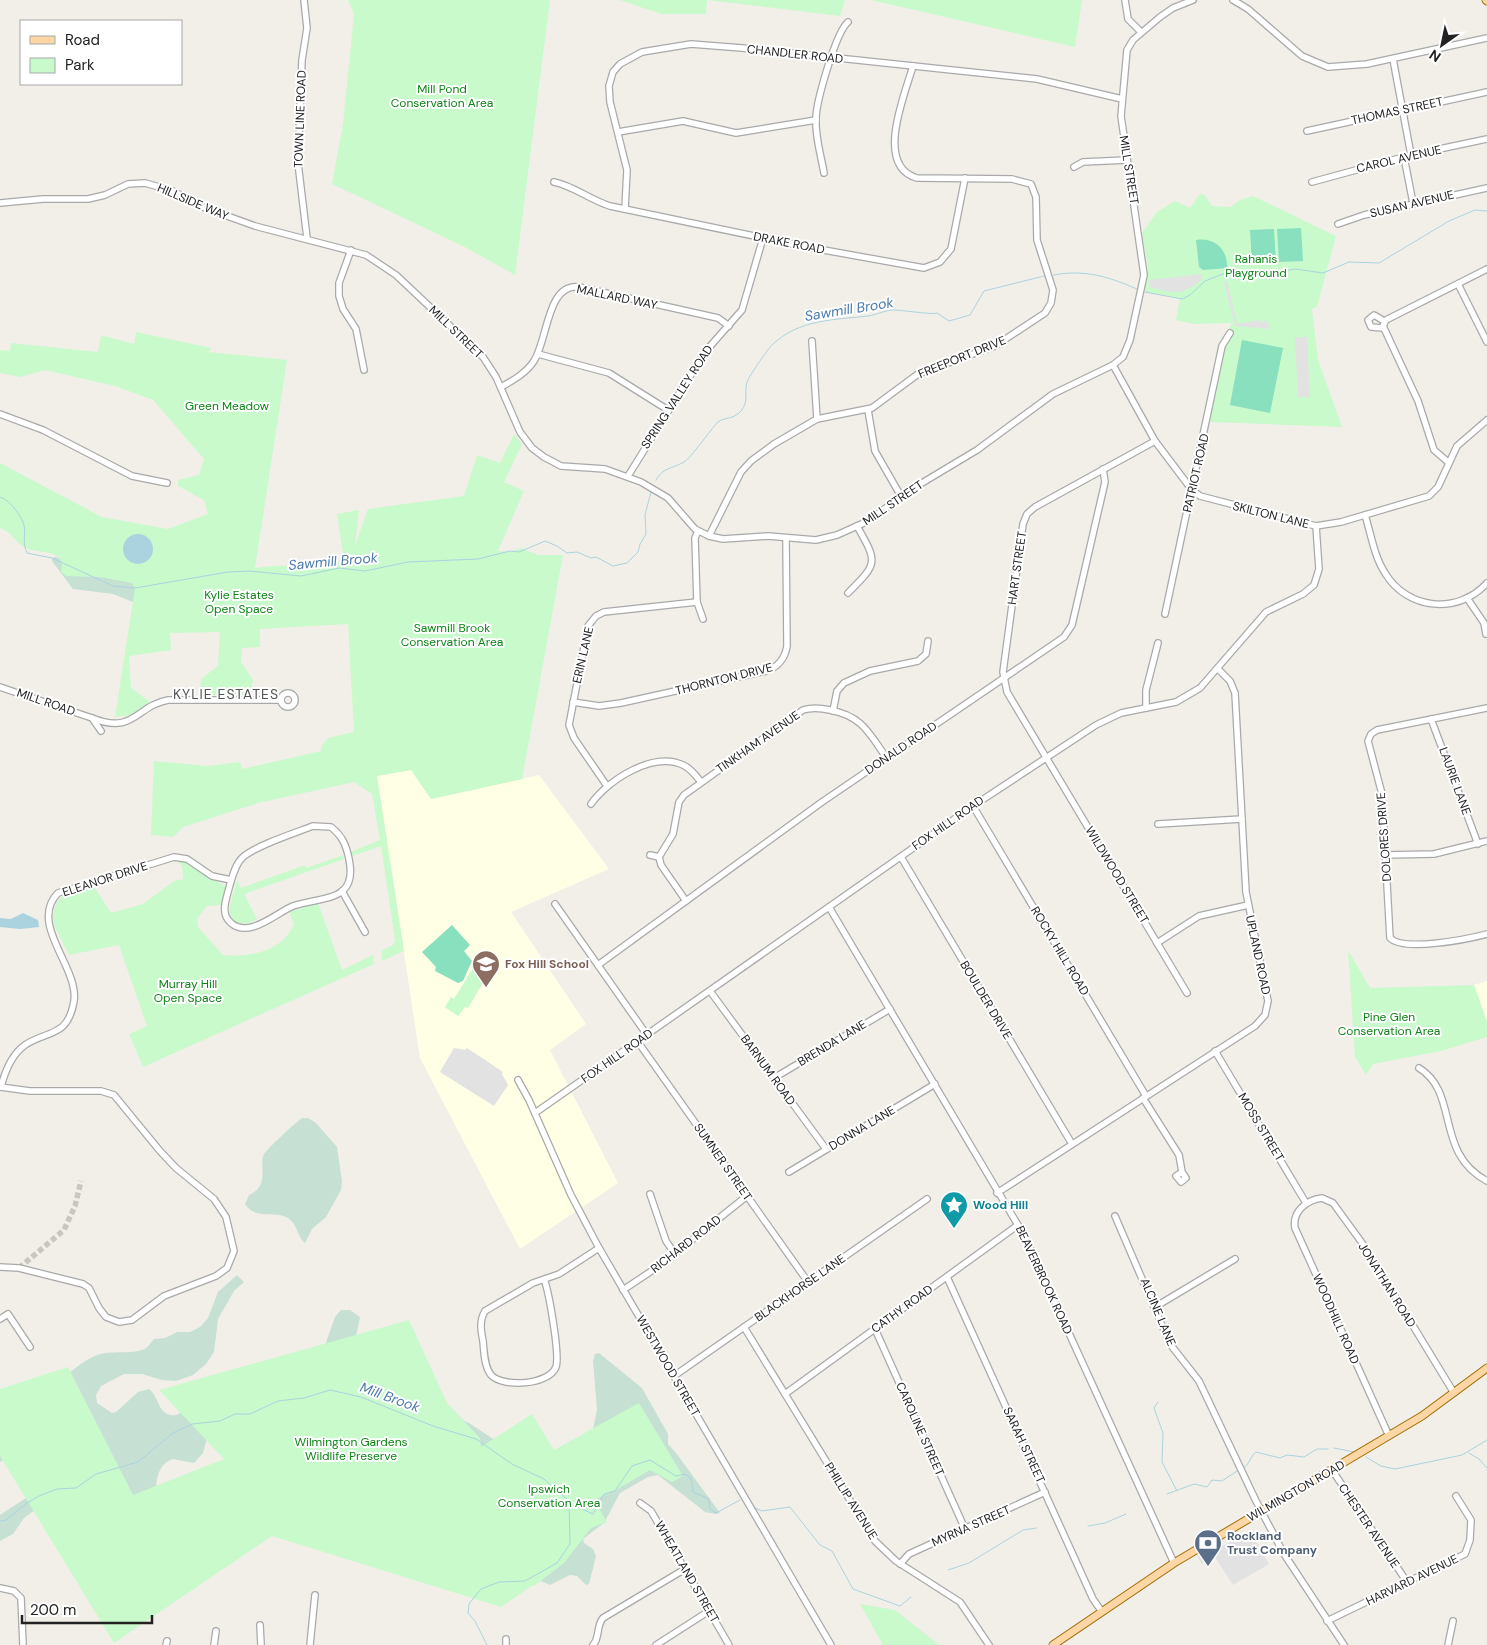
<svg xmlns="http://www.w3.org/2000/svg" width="1487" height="1645" viewBox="0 0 1487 1645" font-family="'DM Sans',sans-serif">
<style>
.education{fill:#ffffe5}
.wetland{fill:#c6e0d4}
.park{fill:#c8facc}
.pitch{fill:#88e0be}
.parking{fill:#e2e2e2}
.water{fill:#aad3df}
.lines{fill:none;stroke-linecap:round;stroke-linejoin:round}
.stream{stroke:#aad3df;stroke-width:1}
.minor-tunnel{stroke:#c8c6c1;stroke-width:5.5;stroke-dasharray:5.5 3;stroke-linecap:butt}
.minor-casing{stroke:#a9a9a9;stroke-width:8}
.major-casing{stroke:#a06b00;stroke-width:9}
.minor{stroke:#fff;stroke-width:5.5}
.major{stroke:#fcd6a4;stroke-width:7}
.labels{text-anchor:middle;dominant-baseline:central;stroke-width:4;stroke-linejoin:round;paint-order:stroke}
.street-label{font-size:12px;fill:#222;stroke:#fff}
.park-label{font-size:12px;fill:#0c8416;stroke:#fff}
.education-label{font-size:12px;font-weight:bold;fill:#785e54;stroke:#fff;text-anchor:start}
.culture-label{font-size:12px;font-weight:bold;fill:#0d838f;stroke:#fff;text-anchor:start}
.service-label{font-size:12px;font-weight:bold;fill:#4e5e75;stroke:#fff;text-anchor:start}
.water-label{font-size:14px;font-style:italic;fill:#4a7aab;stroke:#fff}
.neighbourhood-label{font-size:14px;letter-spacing:1px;fill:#555;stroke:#fff}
</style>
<rect width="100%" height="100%" fill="#f2efe9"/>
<g class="education">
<path d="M411,770L431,799L539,775L609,869L511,912L586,1024L550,1050L618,1183L520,1249L420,1058L377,776Z"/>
<path d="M1487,981V1022L1474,985Z"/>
</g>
<g class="wetland">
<path d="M56,557L139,579L140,605L113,594L73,589L52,561V558Z"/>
<path d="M302,1118H308L316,1123L337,1147L342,1181L341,1190L326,1217L312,1229L305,1243C296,1235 298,1223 286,1217C272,1211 255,1220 245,1204L249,1195C271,1185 258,1165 264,1154C268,1148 295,1123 302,1118Z"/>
<path d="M237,1275L244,1282L234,1291L218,1319L214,1352L206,1364L193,1375L176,1381L162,1380L142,1374H124L101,1386L96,1395L97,1403L112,1413L116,1412L138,1392L149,1389C160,1397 157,1417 176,1415L324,1348L335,1317L341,1310H350L360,1317L355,1341L448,1413L469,1423L528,1462L592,1434L597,1410L593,1361L595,1354L599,1353L642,1388L668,1434V1444L676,1453L720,1513L715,1514L705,1512L658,1475L648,1477L620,1493L604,1523L583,1539L584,1543L593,1549L596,1556L589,1584L586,1585L577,1576L570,1575L550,1585L207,1438L203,1453L194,1463L173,1459C158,1464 156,1479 156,1493L44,1503L24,1518L13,1534L0,1541V1515L29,1496L8,1458L0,1462V1439C23,1417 69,1366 97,1355C110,1350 137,1355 146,1348C149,1346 151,1342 154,1339L165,1338L177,1332H190L200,1327L208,1318L218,1292Z"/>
</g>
<g class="park">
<path d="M348,0H550L515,275L465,247L332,184L343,124L354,14Z"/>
<path d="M620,0H845L840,16L707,0L706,14H661Z"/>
<path d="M871,0H1082L1075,47Z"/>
<path d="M1200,194L1205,195L1212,206L1231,207L1238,201L1253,196L1336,236L1317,307L1312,309L1318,360L1342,427L1210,422L1231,323L1194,324L1176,320L1180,298L1145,292L1148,267L1142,233L1157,212L1175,201L1190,208Z"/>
<path d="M136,332L211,348L209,352L287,360L255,568C284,563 315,569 344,560L337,514L359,510L355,546L368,509L464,496L477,455L500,463L514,434L522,444L504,482L524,491L498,551L510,552L521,548L538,555H563L522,779L431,799L411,770L377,776L404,951L382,961L381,951L393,945L395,940L381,846L352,856L351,852L380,840L372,794L354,782L258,803L183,827L173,837L151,835L154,761L208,766L240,762L242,769L321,751V747L328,738L354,732L348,624L260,629V647L242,648L241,662L253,680L250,695H200L201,679L218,666L220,632L170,633L171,650L129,656L131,688L150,702L131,715L115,717L135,588L132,583L100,577L66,576L61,572C67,547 37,555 24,547C15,542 14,534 0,528V463L102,517L168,529L208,514L204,500L178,486V480L199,475L204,459L153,400L115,386L45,370L21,377L0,373V350L10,351L11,343L98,352L101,335L134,344Z"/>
<path d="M343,855L344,859L244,894L257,919C245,927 228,926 230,907C231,898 235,889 237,880L241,888L305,865L306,868Z"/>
<path d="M178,861L188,862L226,887L222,905L207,906L197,919L198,927L223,955C249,958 285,951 294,923L289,912L318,903L342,970L373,955L374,964L143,1067L129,1034L147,1026L119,945L69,955L53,923C54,892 67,892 93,885L111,913L143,904L174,881L183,879L182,867Z"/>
<path d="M1348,950L1370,988L1474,985L1487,1022V1037L1441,1051L1373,1064L1366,1075L1355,1057Z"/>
<path d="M478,960L491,969L468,1008L465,1007L458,1016L445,1007L451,997L454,999Z"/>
<path d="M409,1320L447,1403L480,1438L481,1447L532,1414L554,1450L639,1403L683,1476L672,1482L650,1470L616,1490L594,1500L607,1522L591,1528L564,1563L534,1586L533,1585L501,1607L272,1536L114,1643L0,1456V1389L68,1367L133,1495L224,1459L159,1390Z"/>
<path d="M860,1604L895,1610L939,1645H883Z"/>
</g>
<g class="pitch">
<path d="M1301,228L1303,261L1279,262L1277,229Z"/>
<path d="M1274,229L1276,262L1252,263L1250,230Z"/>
<path d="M1196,240C1214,237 1228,249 1227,268L1203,270L1199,267Z"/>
<path d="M1242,340L1283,348L1270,413L1230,405Z"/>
<path d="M452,925L470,945L464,951L472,961L463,981L458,983L435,971L436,967L422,952Z"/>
</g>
<g class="parking">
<path d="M1201,274L1202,280L1192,287L1180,292H1170L1149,287L1150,280Z"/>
<path d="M1227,281L1237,324L1259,320V322L1268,321L1269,329L1235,326L1224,282Z"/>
<path d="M1295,337H1307L1310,397H1298Z"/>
<path d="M454,1048L465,1050L467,1048L503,1072L502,1074L508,1085L494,1106L440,1072Z"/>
<path d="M1250,1531L1269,1564L1233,1585L1215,1557L1202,1564L1197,1556L1217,1544L1219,1548Z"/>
</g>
<g class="water">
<circle cx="138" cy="549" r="15"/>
<path d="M23,913L38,920L39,927L20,929L0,927V918L11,919Z"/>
</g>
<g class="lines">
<g class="stream">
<path d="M1054,275C1085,269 1109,277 1137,289"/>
<path d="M1145,292L1182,299L1190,295L1205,281L1223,274L1280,272L1295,269L1323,273L1349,262L1379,263L1449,221L1475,210L1487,211"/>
<path d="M656,480C663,467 672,469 684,462C691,458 710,430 718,422C724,417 733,420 741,411C749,402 744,393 747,382C749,376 768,349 772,345C799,319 834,320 868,316C877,315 884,310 894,310C902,310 933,315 937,313L949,321L970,315L984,291L1044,276"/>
<path d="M0,497C9,499 21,515 24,525C26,534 22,543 27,553L52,558L113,586L135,588L228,572L249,571L301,576L339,568L365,571L408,562L478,559L510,551L519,552L545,541L557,546L567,553L577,552L591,558L596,557L613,566L627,563L638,552L640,544L646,534L645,515L651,492"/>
<path d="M1158,1402L1154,1408L1163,1433L1162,1462L1177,1491"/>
<path d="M1334,1448L1354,1452"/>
<path d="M1469,1453L1479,1459L1487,1468"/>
<path d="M1366,1457L1381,1466L1395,1469L1462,1455L1487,1440"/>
<path d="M1244,1468C1250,1463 1250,1457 1256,1452L1280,1458L1287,1455L1304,1457L1317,1449H1328"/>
<path d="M1167,1494L1194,1484L1207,1487L1212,1480L1222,1481L1237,1471"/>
<path d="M571,1504L593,1514L604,1494L615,1491L632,1466L650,1460L676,1476L685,1474L691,1478L693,1492L709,1499L710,1509L716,1513L740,1500"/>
<path d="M755,1508L762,1511L790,1507L820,1545L832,1551L853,1589L900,1606L911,1597"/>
<path d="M0,1521L6,1520L27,1503L39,1496L57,1489L76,1488L96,1474L138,1462L173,1433L192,1424L220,1421L235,1414H250L278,1401L304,1398L330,1390L361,1397L433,1426L476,1439L512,1464L544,1479L569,1501L570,1544L557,1563L525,1581L499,1582L481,1589L469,1604L468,1613L475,1621L487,1645"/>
<path d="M1088,1526L1105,1523L1126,1514"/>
<path d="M948,1570L969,1563L1023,1530L1036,1528"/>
</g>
<path class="minor-tunnel" d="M19,1268L64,1230L75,1206L81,1181"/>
<g class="minor-casing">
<g id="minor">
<path d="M304,0L307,28L302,60L298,163L307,238"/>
<path d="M1125,0L1128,19L1141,32"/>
<path d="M1233,0L1248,9L1302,56L1328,67L1367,64L1487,38"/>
<path d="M1393,59L1411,155"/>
<path d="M1307,131L1487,92"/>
<path d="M618,132L683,121L736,133L816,120"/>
<path d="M1404,157L1413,203"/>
<path d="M1074,167L1083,162L1127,160"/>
<path d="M824,173C821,155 815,137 816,119C816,102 836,32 848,22"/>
<path d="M554,182C574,186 590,200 610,206L807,247L924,268L940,262L951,249L965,178"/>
<path d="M1312,182L1411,155L1487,139"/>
<path d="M0,203L43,199H88L105,195L128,184L145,183L173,191L205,208L255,226L366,255L396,275L483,357L496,377L520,432L532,448L544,457L561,466L605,469L641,482L668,498L695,529L709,536L723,539L768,536L816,540L837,535L866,522L917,486L977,450L1053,394L1113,365L1123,357L1130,340L1144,275L1121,116L1127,50L1133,40L1160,17L1173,8L1193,0"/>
<path d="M625,209L627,170L610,102L609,86L613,72L620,64L642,52L691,44L742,48L1037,79L1122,99"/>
<path d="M1338,224L1364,215L1487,188"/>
<path d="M351,250L339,283V296L343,309L356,329L364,370"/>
<path d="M1458,284L1487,342"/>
<path d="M1383,328L1371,327L1368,320L1374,315L1384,321"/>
<path d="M812,341L817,419"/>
<path d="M538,354L609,373L668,410"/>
<path d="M1113,365L1155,441L1192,490L1200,496L1316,526L1341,522L1429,496L1438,487L1457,446L1487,420"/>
<path d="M501,387C514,380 526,373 534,361C548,339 547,283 579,287L718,318L729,326"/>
<path d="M868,410L875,451L902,498"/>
<path d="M0,414L43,430L132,476L167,483"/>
<path d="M1155,441L1035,507L1027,514L1023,524L1003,672L1007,692L1187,993"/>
<path d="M1448,462L1434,450L1418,401L1383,326L1386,320L1487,269"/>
<path d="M628,476L705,352L742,310L763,238"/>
<path d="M1365,515C1371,534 1374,556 1385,573C1407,610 1458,615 1487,583"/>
<path d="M698,531L695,538L697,602L703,619"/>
<path d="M709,536L741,472L751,461L774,444L817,419L872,408L918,374L995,346L1045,313L1051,303L1053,290L1037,240L1036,197L1031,184L1012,179L917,178C874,166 905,94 913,66"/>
<path d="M848,593C878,563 878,563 857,526"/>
<path d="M1467,598L1484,623L1486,634"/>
<path d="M1165,614L1222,346L1230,333"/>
<path d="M0,687L92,718L101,731"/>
<circle cx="288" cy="700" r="7"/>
<path d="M573,702L599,706L621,703L766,671C778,667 785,659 787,646L786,539"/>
<path d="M1146,708V690L1158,643"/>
<path d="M1487,708L1377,730L1371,734L1368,741L1382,794L1390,938C1404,952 1468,939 1487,934"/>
<path d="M833,711L837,691L844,683L870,671L918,661L926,654L928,641"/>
<path d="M92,718C134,735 136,706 168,700H281"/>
<path d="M1431,719L1478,844"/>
<path d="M607,786L574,738L569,725L588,626L596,616L604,612L697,602"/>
<path d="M591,804C608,780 654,750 685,766C692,770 696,776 701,782"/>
<path d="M973,806L1146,1096"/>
<path d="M1158,824L1242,819"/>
<path d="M313,826L331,827C342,836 346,844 349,859C358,902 324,896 293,906C276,913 249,939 231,923C220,914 226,900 229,888C232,878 235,864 243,857C257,845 295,833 313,826Z"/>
<path d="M650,855L659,857L661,865L686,901"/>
<path d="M1386,855L1434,854L1487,841"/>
<path d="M659,857L673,834L679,802L684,795L803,710C812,707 821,708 830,710C862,716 869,733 886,757"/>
<path d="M901,857L1072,1144"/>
<path d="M342,891L365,932"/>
<path d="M555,904L647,1035"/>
<path d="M829,907L1025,1237L1174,1563"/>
<path d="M1157,943L1199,916L1248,905"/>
<path d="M598,965L822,802L1064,637L1072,625L1105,482L1103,469"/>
<path d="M710,991L826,1149"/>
<path d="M638,1042L808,1282"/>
<path d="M1215,1051L1306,1203"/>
<path d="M1419,1068C1460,1093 1434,1153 1487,1181"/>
<path d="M774,1078L890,1009"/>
<path d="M518,1080L529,1100L571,1195L599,1248L831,1645"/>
<path d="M0,1087L30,1091H101L114,1095L160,1151L176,1168L214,1199L226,1217L234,1251L227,1268L216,1276L164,1296L132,1320L119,1322L106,1317L99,1308L89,1288L83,1284L19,1268L0,1267"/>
<path d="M1,1087C5,1071 11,1055 25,1045C47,1030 68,1038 74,1001C79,967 28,924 58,893L174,857L187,859L212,876L231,880"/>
<path d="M1143,1098L1179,1155L1182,1172L1176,1176L1181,1182L1186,1178L1182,1172"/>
<path d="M535,1113L973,806L1096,725L1121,713L1176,702L1200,688L1266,612L1303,594L1314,585L1319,569L1316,526"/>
<path d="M789,1172L935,1084"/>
<path d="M997,1193L1255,1026L1265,1015L1268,1001L1246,892L1235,693L1230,681L1218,669"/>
<path d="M650,1194L666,1241L675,1254"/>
<path d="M1115,1216L1170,1344L1199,1381L1256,1501L1284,1554L1344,1645"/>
<path d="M947,1277L1093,1599L1102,1612"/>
<path d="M544,1279C549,1292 560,1355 556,1367C549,1385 503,1388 491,1375C484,1366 484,1351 483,1341C481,1331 479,1321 485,1311L533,1283L559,1274L599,1248"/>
<path d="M623,1290L659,1266L747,1196"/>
<path d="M1155,1307L1235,1259"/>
<path d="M0,1319L8,1314L30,1347"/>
<path d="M744,1327L875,1541L896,1561L960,1602L989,1645"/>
<path d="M875,1329L965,1529"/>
<path d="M674,1376L927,1199"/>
<path d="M785,1394L1018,1225"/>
<path d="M1389,1436L1295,1228C1292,1211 1307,1200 1322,1198L1333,1203L1365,1247L1454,1393"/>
<path d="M1332,1470L1407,1582"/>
<path d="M640,1503L651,1511L729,1645"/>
<path d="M900,1564L909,1554L1045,1492"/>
<path d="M0,1588L14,1591L21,1598L23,1645"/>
<path d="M1327,1621L1465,1554L1470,1540L1471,1520L1456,1496"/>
<path d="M260,1625L261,1645"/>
<path d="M506,1639V1645"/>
<path d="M166,1645L167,1641"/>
<path d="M214,1645L216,1631"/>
<path d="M310,1645L315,1595"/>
<path d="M593,1645C600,1638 596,1626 603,1618L685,1569"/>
<path d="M656,1645L709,1611"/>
<path d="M1448,1645L1453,1621"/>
</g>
</g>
<g class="major-casing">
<g id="major">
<path d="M1486,0L1487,1"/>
<path d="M1053,1645L1174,1563L1422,1416L1487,1368"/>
</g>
</g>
<use href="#minor" class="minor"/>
<use href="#major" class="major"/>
</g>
<defs>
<g id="school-pin" transform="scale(1.4375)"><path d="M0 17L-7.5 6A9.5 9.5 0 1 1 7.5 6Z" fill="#8d6e63" stroke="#fff"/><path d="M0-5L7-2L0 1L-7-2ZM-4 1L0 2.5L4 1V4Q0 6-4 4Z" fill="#fff"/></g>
<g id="sight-pin" transform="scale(1.4375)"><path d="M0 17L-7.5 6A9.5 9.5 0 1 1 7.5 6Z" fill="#0f9aa8" stroke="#fff"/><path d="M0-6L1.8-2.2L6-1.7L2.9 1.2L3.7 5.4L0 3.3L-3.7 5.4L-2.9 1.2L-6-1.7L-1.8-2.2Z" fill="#fff"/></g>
<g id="bank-pin" transform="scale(1.4375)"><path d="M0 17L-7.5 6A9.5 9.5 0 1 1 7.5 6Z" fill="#5c6f8a" stroke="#fff"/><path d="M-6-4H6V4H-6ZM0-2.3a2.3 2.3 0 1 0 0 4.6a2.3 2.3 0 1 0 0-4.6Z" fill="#fff"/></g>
</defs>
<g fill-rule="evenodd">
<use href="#school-pin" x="486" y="964"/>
<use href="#sight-pin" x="954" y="1205"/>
<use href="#bank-pin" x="1208" y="1543"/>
</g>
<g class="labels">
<g class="street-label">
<text transform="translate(795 54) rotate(6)">CHANDLER ROAD</text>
<text transform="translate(1397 111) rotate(-12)">THOMAS STREET</text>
<text transform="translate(300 119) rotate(-88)">TOWN LINE ROAD</text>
<text transform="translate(1399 159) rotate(-13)">CAROL AVENUE</text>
<text transform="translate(1129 170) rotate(81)">MILL STREET</text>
<text transform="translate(193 202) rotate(23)">HILLSIDE WAY</text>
<text transform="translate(1412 204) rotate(-13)">SUSAN AVENUE</text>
<text transform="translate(789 243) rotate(11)">DRAKE ROAD</text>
<text transform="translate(617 297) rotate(12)">MALLARD WAY</text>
<text transform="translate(456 332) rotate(44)">MILL STREET</text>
<text transform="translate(962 357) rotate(-22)">FREEPORT DRIVE</text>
<text transform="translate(677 397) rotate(-57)">SPRING VALLEY ROAD</text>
<text transform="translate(1196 473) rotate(-77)">PATRIOT ROAD</text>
<text transform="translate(893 503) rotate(-34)">MILL STREET</text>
<text transform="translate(1271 515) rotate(14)">SKILTON LANE</text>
<text transform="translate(1017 568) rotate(-82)">HART STREET</text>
<text transform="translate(583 655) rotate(-77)">ERIN LANE</text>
<text transform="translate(724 679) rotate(-14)">THORNTON DRIVE</text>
<text transform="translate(46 702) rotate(19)">MILL ROAD</text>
<text transform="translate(758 742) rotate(-35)">TINKHAM AVENUE</text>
<text transform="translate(901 748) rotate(-34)">DONALD ROAD</text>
<text transform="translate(1455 781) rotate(70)">LAURIE LANE</text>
<text transform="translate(948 823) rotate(-35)">FOX HILL ROAD</text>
<text transform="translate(1384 837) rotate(-94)">DOLORES DRIVE</text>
<text transform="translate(1117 875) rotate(59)">WILDWOOD STREET</text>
<text transform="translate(105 879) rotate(-18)">ELEANOR DRIVE</text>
<text transform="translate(1060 951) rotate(59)">ROCKY HILL ROAD</text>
<text transform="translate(1258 955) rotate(78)">UPLAND ROAD</text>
<text transform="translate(986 1000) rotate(59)">BOULDER DRIVE</text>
<text transform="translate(832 1043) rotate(-31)">BRENDA LANE</text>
<text transform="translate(617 1056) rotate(-35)">FOX HILL ROAD</text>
<text transform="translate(768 1070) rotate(54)">BARNUM ROAD</text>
<text transform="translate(1261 1127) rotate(59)">MOSS STREET</text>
<text transform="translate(862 1128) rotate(-31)">DONNA LANE</text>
<text transform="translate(723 1162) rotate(55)">SUMNER STREET</text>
<text transform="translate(686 1244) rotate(-38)">RICHARD ROAD</text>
<text transform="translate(1044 1280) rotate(65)">BEAVERBROOK ROAD</text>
<text transform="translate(1387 1285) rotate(58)">JONATHAN ROAD</text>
<text transform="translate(800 1288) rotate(-35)">BLACKHORSE LANE</text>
<text transform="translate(902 1309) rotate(-36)">CATHY ROAD</text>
<text transform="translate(1158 1312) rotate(67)">ALCINE LANE</text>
<text transform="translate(1336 1319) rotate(66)">WOODHILL ROAD</text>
<text transform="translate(668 1366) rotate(60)">WESTWOOD STREET</text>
<text transform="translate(920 1429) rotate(66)">CAROLINE STREET</text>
<text transform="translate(1024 1445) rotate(65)">SARAH STREET</text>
<text transform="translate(1296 1491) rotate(-30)">WILMINGTON ROAD</text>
<text transform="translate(851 1501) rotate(58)">PHILLIP AVENUE</text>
<text transform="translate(971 1526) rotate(-24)">MYRNA STREET</text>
<text transform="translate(1369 1526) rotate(56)">CHESTER AVENUE</text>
<text transform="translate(687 1572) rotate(60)">WHEATLAND STREET</text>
<text transform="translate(1412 1580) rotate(-26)">HARVARD AVENUE</text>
</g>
<g class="park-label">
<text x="442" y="89">Mill Pond<tspan x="442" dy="14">Conservation Area</tspan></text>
<text x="1256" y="259">Rahanis<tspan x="1256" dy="14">Playground</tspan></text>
<text x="227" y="406">Green Meadow</text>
<text x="239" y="595">Kylie Estates<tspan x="239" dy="14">Open Space</tspan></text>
<text x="452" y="628">Sawmill Brook<tspan x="452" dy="14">Conservation Area</tspan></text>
<text x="188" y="984">Murray Hill<tspan x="188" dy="14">Open Space</tspan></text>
<text x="1389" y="1017">Pine Glen<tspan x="1389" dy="14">Conservation Area</tspan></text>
<text x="351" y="1442">Wilmington Gardens<tspan x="351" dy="14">Wildlife Preserve</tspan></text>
<text x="549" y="1489">Ipswich<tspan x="549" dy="14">Conservation Area</tspan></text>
</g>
<g class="education-label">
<text x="505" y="964">Fox Hill School</text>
</g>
<g class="culture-label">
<text x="973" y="1205">Wood Hill</text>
</g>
<g class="service-label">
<text x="1227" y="1536">Rockland<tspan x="1227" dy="14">Trust Company</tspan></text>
</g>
<g class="water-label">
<text transform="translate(849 309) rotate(-9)">Sawmill Brook</text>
<text transform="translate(333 561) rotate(-5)">Sawmill Brook</text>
<text transform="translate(390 1397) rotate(20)">Mill Brook</text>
</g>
<g class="neighbourhood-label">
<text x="226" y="694">KYLIE ESTATES</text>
</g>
</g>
<rect x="20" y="20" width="162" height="65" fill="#ffffff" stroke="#a7a7a7"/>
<rect x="30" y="36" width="25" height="8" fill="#fcd6a4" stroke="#a7a7a7"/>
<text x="65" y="45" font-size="15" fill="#222222">Road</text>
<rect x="30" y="58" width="25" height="15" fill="#c8facc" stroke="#a7a7a7"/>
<text x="65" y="70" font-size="15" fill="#222222">Park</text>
<g transform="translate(1442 45) rotate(213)" stroke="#ffffff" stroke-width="4" paint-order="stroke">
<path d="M0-4L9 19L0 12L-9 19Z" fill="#222222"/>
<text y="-8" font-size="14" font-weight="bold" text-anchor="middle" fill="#222222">N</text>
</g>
<path d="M22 1615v8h130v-8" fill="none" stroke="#222222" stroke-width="2.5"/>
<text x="30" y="1615" font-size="15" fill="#222222" stroke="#ffffff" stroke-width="4" paint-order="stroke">200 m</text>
</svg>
